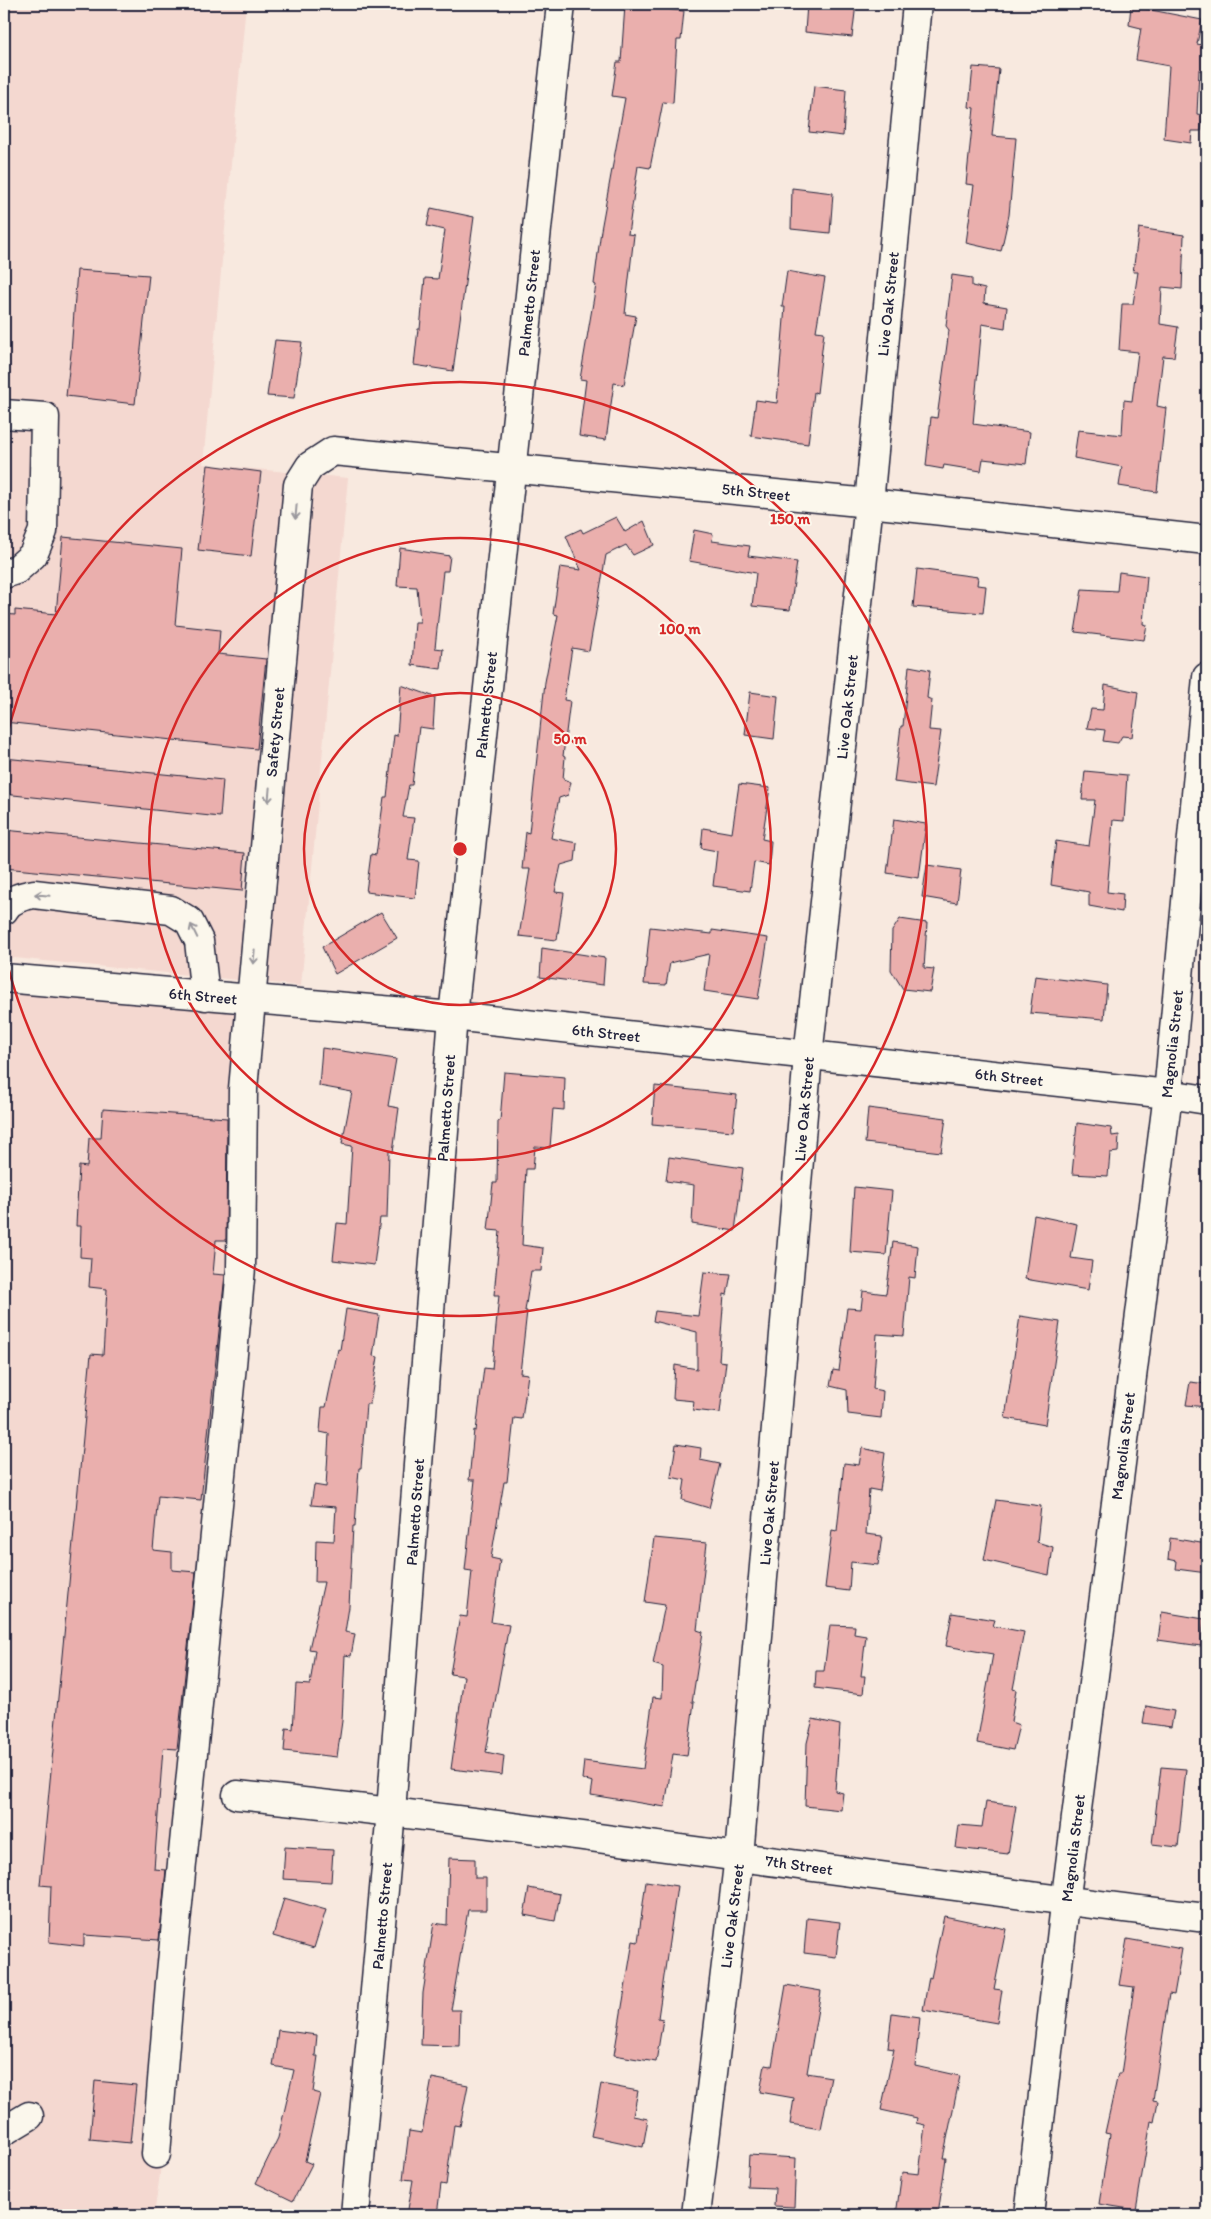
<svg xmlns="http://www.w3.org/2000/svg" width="1211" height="2219" viewBox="0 0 1211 2219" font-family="Itim,sans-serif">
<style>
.built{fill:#f4d8d0}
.building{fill:#eaafad;stroke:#22223b}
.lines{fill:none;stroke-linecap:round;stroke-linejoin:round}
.minor-casing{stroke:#22223b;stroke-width:31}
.minor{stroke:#fbf7ec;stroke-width:28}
.oneway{stroke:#99979c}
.ring{fill:none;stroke:#d62828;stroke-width:2.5}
.labels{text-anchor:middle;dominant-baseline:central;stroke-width:4;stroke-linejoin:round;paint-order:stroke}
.street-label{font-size:16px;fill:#22223b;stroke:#fbf7ec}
.centre{fill:#d62828;stroke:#fbf7ec;stroke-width:2.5}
.ring-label{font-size:15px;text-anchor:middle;font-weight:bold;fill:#d62828;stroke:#fbf7ec;stroke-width:4;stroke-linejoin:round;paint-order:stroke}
</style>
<rect width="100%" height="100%" fill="#f8e9df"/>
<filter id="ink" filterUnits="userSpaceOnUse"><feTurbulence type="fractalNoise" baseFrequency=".02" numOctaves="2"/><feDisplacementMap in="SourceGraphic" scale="10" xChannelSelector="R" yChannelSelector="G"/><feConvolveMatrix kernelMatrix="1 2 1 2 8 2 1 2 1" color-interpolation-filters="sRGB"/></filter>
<g filter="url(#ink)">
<g class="built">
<path d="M4,4H246L203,464L348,478L301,986L4,957Z"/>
<path d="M4,990L262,1013L213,1545L160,2174L154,2215H9L4,2202Z"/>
</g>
<g class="building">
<path d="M807,4H856L852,37L805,32Z"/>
<path d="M625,5L684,11L681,40H677L673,103L663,102L650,168L638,166L628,234L634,235L625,314L636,316L624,385L614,383L606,440L579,436L586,380L580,379L596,285L594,284L601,230L625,98L612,96L617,62H621Z"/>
<path d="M1131,6L1202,20L1197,44L1207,46V56L1206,71L1199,70L1197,114L1203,115L1201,131H1192L1191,143L1164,139L1169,66L1136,60L1141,28L1129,25Z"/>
<path d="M973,67L999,69L992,136L1016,138L1009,215L1001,251L966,243L974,185L966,184L974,108L969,107Z"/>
<path d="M814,86L846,90L843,136L809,132Z"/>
<path d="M792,188L833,193L830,233L791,229Z"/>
<path d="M431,208L474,217L453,371L414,365L418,329H420L425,278L438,279L445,230L427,226Z"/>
<path d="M1139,228L1184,235L1182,289L1162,287L1160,324L1178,327L1174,357L1163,356L1157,406L1166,408L1157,492L1119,486L1122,467L1074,458L1078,430L1122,435L1124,400L1132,401L1138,352L1119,350L1122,304H1133L1138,272H1133Z"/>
<path d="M77,270L149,275L135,404L66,396L71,353Z"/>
<path d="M787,271L825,278L816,331L824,332L817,393L814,392L808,444L751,436L756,400L777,403L785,307H782Z"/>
<path d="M952,275L972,278V286L985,289L984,303L1007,307L1005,328L982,324L973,424L1030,432L1026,464L983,459L981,471L944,465L943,469L926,466L931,417L937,418L949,330L946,326Z"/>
<path d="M275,340L302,342L294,398L267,396Z"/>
<path d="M208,465L261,472L251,556L198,550Z"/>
<path d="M616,517L625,532L644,521L654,545L633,555L626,545L606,555L589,651L572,648L564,700L570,701L563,756L565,757L563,779L571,782L568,795L559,798L551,838L577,843L575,861L561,865L555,892L564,893L557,940L519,936L530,869H522L526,832L529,833L545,682L558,615L553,614L560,567L581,570L566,536L581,529L583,533Z"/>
<path d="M694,530L713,534L712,541L750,546L748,556L797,562L790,610L752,606L756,573L689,561Z"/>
<path d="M63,537L182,549L175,625L220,630L218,654L266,659L257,749L4,722V695L9,644L4,643V614L15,615V610L56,614Z"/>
<path d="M400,548L450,556L448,571H443L435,648L443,649L441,669L412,665L415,622H420L417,587L397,586Z"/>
<path d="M917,569L978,577L977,585L986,586L983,613L913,607Z"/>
<path d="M1119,572L1147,576L1143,624L1147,625L1144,640L1075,632L1082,589L1117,591Z"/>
<path d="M909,666L930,670L927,698L932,700L929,730L941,731L933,787L894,782L901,726H903Z"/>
<path d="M401,685L435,697L433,729L419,727L412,785H409L403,817L414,818L408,860L419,861L415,898L366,892L371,854L376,855L384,797H387L394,735L397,736Z"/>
<path d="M1105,685L1138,692L1132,737L1122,736L1118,743L1103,741L1105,730L1087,728L1091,709L1103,710Z"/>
<path d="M750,692L778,696L774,739L745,735Z"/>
<path d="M4,758L223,780L220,817L4,794Z"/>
<path d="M1085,771L1127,775L1124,821L1113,820L1107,892L1123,894L1122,912L1089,906V892L1051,885L1056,841L1089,846L1095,800H1082Z"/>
<path d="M739,784L770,788L762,839L771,841L769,865L754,862L750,891L713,886L717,851L701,848L703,828L732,833Z"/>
<path d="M894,819L926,824L919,878L887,873Z"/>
<path d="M4,830L245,853L242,891L4,868Z"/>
<path d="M927,865L961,870L957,903L922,897Z"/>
<path d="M381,912L397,938L335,974L322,947Z"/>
<path d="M900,919L927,923L924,968L934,969L930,992L903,989L891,970L892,931Z"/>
<path d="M650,927L712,934V930L768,938L758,999L704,991L709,954L670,963L666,985L644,984Z"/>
<path d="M542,948L605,958L603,985L540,977Z"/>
<path d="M1035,976L1107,985L1104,1019L1030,1013Z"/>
<path d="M322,1048L396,1059L388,1106L399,1108L393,1152L389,1151L387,1218H380L374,1265L333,1260L337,1223L347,1224L352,1146L342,1144L352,1092L319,1086Z"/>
<path d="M504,1072L565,1077L564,1110L553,1109L550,1148L535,1147L533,1169H526L522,1245L543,1248L541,1271H531L525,1311H527L520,1373L528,1374L522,1419L514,1418L507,1482H504L491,1558L500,1560L491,1622L509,1625L486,1752L504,1756L502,1775L451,1769L464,1676L450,1674L460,1616L467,1617L472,1571L465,1570L475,1480H469L474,1430L476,1431L484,1368L492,1369L499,1295H494L500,1231L488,1230L493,1183H497L498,1121H500Z"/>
<path d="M655,1086L737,1095L733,1131L652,1124Z"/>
<path d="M868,1108L946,1118L941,1152L865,1143Z"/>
<path d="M103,1109L227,1118L226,1240H216L213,1274L225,1275L201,1500L158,1496L153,1550L172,1552V1570L196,1572L177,1749L163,1748L154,1869L166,1870L159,1940L84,1935V1946L49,1942L51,1886L40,1885L91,1354L103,1355L107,1289L89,1287L91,1258L80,1257L81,1226H76L79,1166L87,1167L89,1138H101Z"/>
<path d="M1077,1123L1111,1128L1112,1136L1119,1135L1118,1152L1110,1153L1108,1176L1072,1174Z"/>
<path d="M669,1157L743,1168L735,1231L692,1224L694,1185L666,1181Z"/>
<path d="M854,1187L892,1191L886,1255L850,1252Z"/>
<path d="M1034,1215L1077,1224L1071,1258L1092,1261L1088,1290L1025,1279Z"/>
<path d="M893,1242L918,1246L915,1278L909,1277L904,1336L877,1334L873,1389L883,1391L881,1418L848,1414L847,1390L830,1386L833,1370L839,1371L847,1308L861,1309L863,1291L886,1294Z"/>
<path d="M704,1272L731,1274L727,1295L724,1294L719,1361L726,1362L720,1413L693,1410L694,1401L673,1399L675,1365L697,1369V1332L653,1321L655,1311L698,1316Z"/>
<path d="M346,1309L379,1315L373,1356L378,1357L370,1404H366L361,1468H359L355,1526H353L349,1607L345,1632L355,1634L351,1656L345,1655L342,1721L337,1757L284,1751L286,1728L293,1729L296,1684L310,1685L315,1650L309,1649L324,1582H315L316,1540L334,1541L336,1507L311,1505L314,1485L326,1487L329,1434L320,1432L322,1407H326L338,1349L340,1350Z"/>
<path d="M1020,1316L1060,1322L1045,1425L1005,1418Z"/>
<path d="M1190,1382L1207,1384V1407L1186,1405Z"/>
<path d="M676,1444L701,1448L700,1460L720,1464L709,1508L682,1500L685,1480L671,1477Z"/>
<path d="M862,1448L885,1453L880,1491L869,1489L866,1534L882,1536L878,1565L851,1562L849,1591L825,1588L832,1530L837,1531L844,1463L859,1465Z"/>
<path d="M996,1500L1041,1506L1037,1542L1053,1547L1049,1575L984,1560Z"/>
<path d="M654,1538L707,1543L697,1630L703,1632L692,1702H694L687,1756L673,1754L665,1807L591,1795L593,1782L582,1779L584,1761L643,1769L653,1697L662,1698L663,1667L653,1664L665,1605L645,1602Z"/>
<path d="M1170,1538L1207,1544V1573L1176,1569L1177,1561L1168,1559Z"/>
<path d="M1162,1612L1204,1619L1201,1646L1158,1640Z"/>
<path d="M952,1613L995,1620L993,1626L1024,1632L1013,1689L1016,1690L1011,1722L1019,1725L1013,1750L977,1743L993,1654L946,1646Z"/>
<path d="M830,1625L855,1626L854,1634L866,1636L861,1676H865L863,1694L815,1688L816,1671H824Z"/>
<path d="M1146,1706L1174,1711L1171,1727L1143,1723Z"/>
<path d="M813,1719L840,1725L835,1791L843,1793L841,1810L805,1806L807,1743Z"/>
<path d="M1161,1767L1186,1769L1178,1847L1152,1844Z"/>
<path d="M986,1802L1016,1806L1008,1854L956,1848L959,1825L982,1827Z"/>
<path d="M285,1847L333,1850L331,1882L283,1879Z"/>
<path d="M449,1858L475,1859V1878H486V1910H468L451,2010H460L459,2046L421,2045L423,1993L434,1923L447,1925Z"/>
<path d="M646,1881L677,1886L658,2018L663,2019L656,2062L614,2055L633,1941L638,1942Z"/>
<path d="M529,1888L560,1894L555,1921L524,1915Z"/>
<path d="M284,1898L326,1910L314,1948L273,1936Z"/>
<path d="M944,1916L1006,1929L994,1989L1002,1990L997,2023L923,2010L929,1977L931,1978Z"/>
<path d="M807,1918L840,1922L836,1957L804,1953Z"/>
<path d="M1127,1939L1182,1949L1174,1995L1169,1994L1153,2100L1158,2101L1154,2122L1151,2121L1136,2210L1099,2204L1110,2134L1105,2133L1118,2074H1121L1134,1987L1119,1985Z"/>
<path d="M786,1985L821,1991L807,2073L831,2077L821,2129L790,2124L794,2098L760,2092L765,2065L772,2066Z"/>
<path d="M892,2013L920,2017L915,2066L960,2076L943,2158H946L938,2215H896L902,2172L919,2174L925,2125L916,2123L917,2118L881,2110L894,2049L888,2048Z"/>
<path d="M278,2030L317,2035L315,2056H318L313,2092L320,2094L305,2161L312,2164L293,2201L256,2183L278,2138L294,2070L273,2066Z"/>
<path d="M432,2078L468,2085L460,2126L454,2125L446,2185L441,2184L437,2215H407L413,2180L403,2179L409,2131L422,2133Z"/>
<path d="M95,2081L136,2085L130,2143L90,2139Z"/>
<path d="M601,2084L638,2091L633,2116L648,2119L643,2147L591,2136Z"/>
<path d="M749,2155L796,2158L794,2207L774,2206L775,2188L747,2187Z"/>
</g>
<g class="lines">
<g class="minor-casing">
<g id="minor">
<path d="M4,414L45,417L43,531L33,555L16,570L4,574"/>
<path d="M4,910C10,899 22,896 34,894L171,910L189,921L199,941L205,996"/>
<path d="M4,978L453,1016L1168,1094L1207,1100"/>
<path d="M237,1795C561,1828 883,1880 1207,1918"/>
<path d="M4,2131L29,2116"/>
<path d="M156,2154L170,1983L232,1365L241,1268L243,1089L298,485L310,466L333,451L869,503L1207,540"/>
<path d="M355,2215L391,1811L453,1016L561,4"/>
<path d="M696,2215L739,1856L808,1056L869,503L917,4"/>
<path d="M1029,2215L1066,1896L1168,1094L1207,677"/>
</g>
</g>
<use href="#minor" class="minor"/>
</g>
<defs><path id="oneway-shaft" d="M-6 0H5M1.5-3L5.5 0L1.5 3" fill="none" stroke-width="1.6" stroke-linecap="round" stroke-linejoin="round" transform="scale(1.25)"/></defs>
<g class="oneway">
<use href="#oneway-shaft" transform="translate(296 512) rotate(95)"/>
<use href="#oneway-shaft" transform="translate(269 795) rotate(95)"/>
<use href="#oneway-shaft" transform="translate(42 895) rotate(-174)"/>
<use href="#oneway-shaft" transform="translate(194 931) rotate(-116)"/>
<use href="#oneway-shaft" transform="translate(254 957) rotate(95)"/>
</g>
</g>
<g class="ring">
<circle cx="460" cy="849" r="156"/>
<circle cx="460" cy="849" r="311"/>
<path d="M4 748A467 467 0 1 1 4 950"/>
</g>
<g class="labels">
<g class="street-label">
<text transform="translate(529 303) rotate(-84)">Palmetto Street</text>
<text transform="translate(888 304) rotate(-84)">Live Oak Street</text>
<text transform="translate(756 492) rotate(6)">5th Street</text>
<text transform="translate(486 705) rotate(-84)">Palmetto Street</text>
<text transform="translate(847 707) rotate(-84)">Live Oak Street</text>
<text transform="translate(275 732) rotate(-85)">Safety Street</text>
<text transform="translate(203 996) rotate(5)">6th Street</text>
<text transform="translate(606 1033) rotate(6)">6th Street</text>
<text transform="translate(1172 1044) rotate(-84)">Magnolia Street</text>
<text transform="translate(1009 1077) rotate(6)">6th Street</text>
<text transform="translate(446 1108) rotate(-86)">Palmetto Street</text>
<text transform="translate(804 1109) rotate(-85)">Live Oak Street</text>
<text transform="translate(1123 1446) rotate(-83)">Magnolia Street</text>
<text transform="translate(415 1512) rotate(-86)">Palmetto Street</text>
<text transform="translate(769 1513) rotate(-85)">Live Oak Street</text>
<text transform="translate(1073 1848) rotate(-83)">Magnolia Street</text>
<text transform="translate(799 1865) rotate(8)">7th Street</text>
<text transform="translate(382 1916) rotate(-85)">Palmetto Street</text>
<text transform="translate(732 1916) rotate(-83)">Live Oak Street</text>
</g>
</g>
<circle cx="460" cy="849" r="8" class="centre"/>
<g class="ring-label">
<text x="790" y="524">150 m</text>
<text x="680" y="634">100 m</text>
<text x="570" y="744">50 m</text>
</g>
<rect width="1211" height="2219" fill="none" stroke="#fbf7ec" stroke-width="20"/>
<rect x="10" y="10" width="1191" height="2199" fill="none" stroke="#22223b" stroke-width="2" filter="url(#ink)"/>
</svg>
